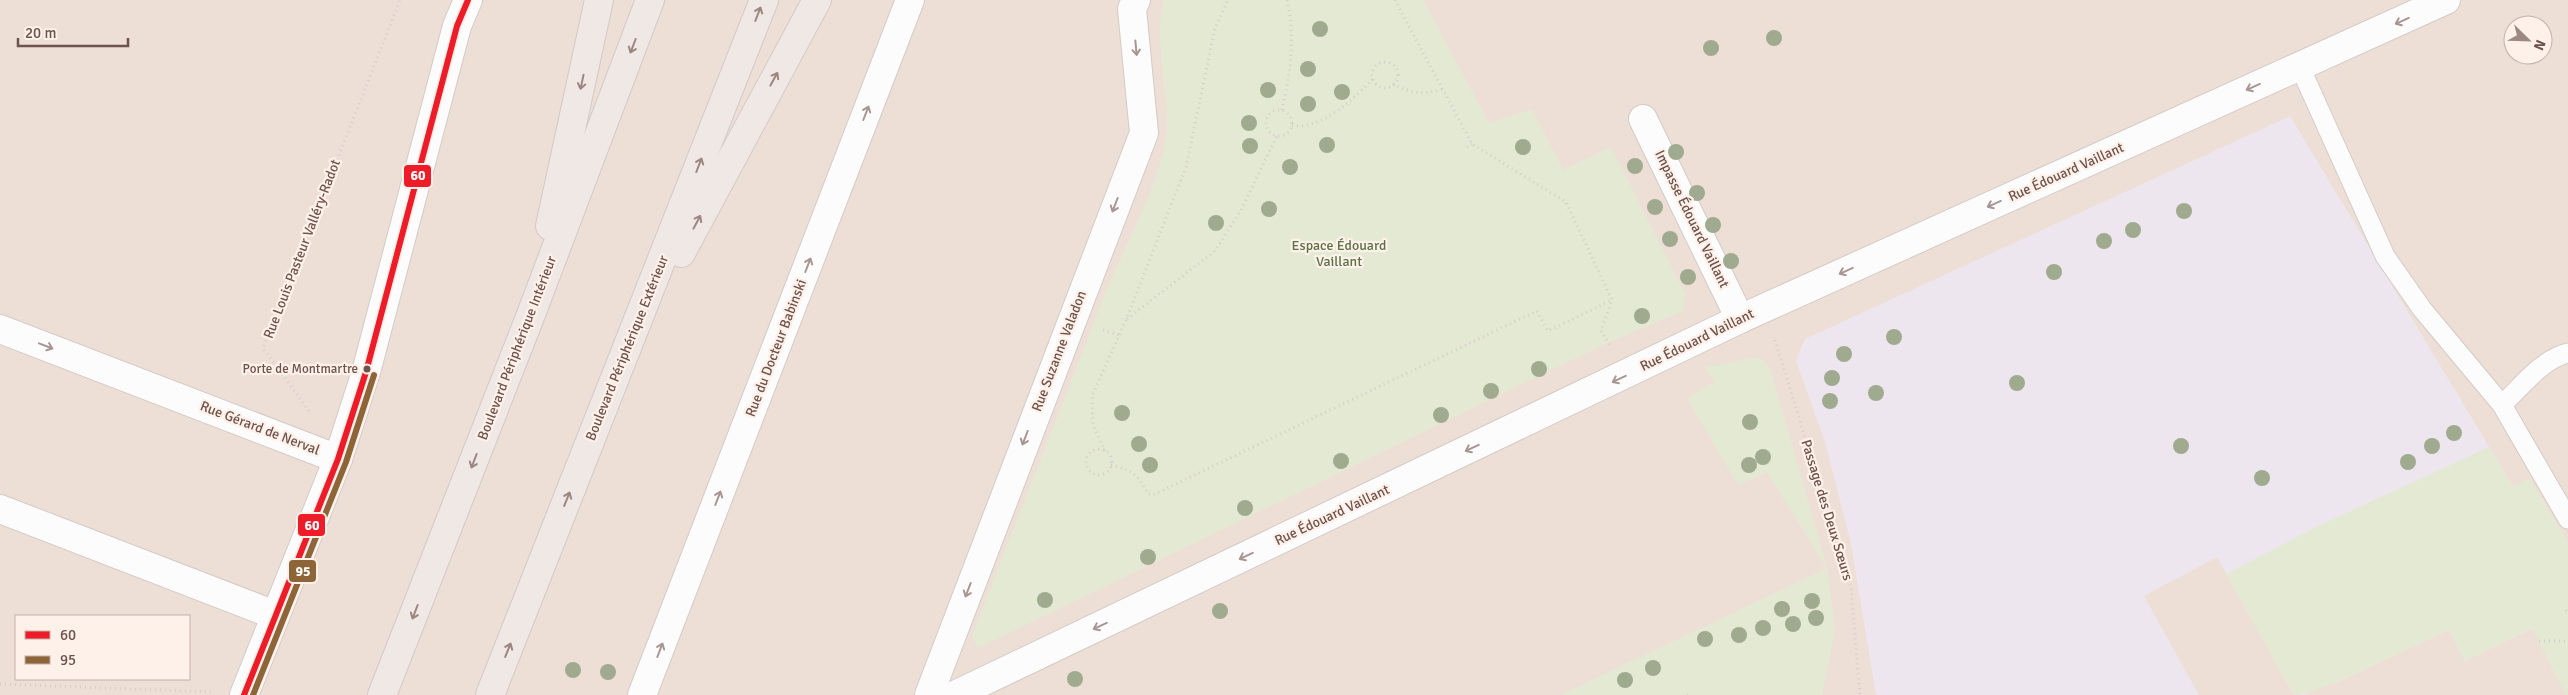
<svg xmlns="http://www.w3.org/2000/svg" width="2568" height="695" viewBox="0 0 2568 695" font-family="Signika,sans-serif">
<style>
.residential{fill:#eddfd6;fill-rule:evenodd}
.education{fill:#eee6ef}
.green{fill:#e4e9d4}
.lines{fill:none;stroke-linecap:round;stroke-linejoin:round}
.service-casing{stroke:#d3cbc6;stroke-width:21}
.pedestrian-casing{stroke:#d3cbc6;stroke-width:30}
.minor-casing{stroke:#d3cbc6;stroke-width:30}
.trunk-casing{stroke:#d3c9c6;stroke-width:30}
.path{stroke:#d6ccca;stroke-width:3;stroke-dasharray:1 4;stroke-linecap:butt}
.service{stroke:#fdfcfc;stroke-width:19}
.pedestrian{stroke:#fdfcfc;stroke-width:28}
.minor{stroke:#fdfcfc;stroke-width:28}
.trunk{stroke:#f0e8e4;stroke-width:28}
.bus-1-casing{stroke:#fdf1e9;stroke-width:10}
.bus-2-casing{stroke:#fdf1e9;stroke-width:10}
.bus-1{stroke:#ee1b29;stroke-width:6}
.bus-2{stroke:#8d6538;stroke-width:6}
.tree{fill:#a0aa8f}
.oneway{stroke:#9c8681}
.oneway2{stroke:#a79692}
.bus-dot{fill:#6e524c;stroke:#fdf1e9;stroke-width:2}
.labels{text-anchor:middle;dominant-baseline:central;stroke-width:4.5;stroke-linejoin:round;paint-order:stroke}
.bus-label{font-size:13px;fill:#6e524c;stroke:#fdf1e9;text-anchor:end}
.street-label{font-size:14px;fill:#6e524c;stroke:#fdf1e9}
.park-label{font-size:14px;fill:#5b7246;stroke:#fdf1e9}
.line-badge{stroke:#fdf1e9;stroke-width:2}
.badge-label{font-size:14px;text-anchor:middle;font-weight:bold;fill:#fff}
</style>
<rect width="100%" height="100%" fill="#f4eee8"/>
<path class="residential" d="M0,0H2568V695H0ZM2513,25H2543V55H2513ZM16,616H189V679H16Z"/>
<path class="education" d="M2290,116L2568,578L2533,628L2465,661L2449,630L2333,684L2316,688L2305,695H2294L2217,557L2144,596L2199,695H1876L1850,539L1825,442L1796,361L1805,339Z"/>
<g class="green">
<path d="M1164,0H1423L1489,123L1532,109L1563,170L1611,147L1685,294L1683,311L1607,343L978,648L972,636C1016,522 1061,408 1105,294C1124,248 1150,202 1163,154C1176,103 1151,51 1164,0Z"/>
<path d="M1759,357L1770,368L1827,568L1835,631L1822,695H1561L1827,568L1767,472L1738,485L1687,398L1715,382L1705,367Z"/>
<path d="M2489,447L2513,487L2529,478L2568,542V695H2566L2532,628L2465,661L2449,630L2333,684C2320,687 2308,695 2294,695L2226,574L2318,526Z"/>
</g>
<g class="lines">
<g class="service-casing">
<g id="service">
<path d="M2300,67L2385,256L2422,309L2502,405L2568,519"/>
<path d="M2502,405C2521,387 2542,359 2568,353"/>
</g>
</g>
<g class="pedestrian-casing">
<path id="pedestrian" d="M0,509L275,615"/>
</g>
<g class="minor-casing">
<g id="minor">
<path d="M1643,119L1740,319"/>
<path d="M0,329L338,459"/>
<path d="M244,695L338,459L366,372L457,26L468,0"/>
<path d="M642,695L910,0"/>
<path d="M929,695L1144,133L1132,9L1136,0"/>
<path d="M955,695L1740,319L2446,0"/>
</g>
</g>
<g class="trunk-casing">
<g id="trunk">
<path d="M550,226L599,0"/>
<path d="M681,253L817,0"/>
<path d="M382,695L530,317L650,0"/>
<path d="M490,695L764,0"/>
</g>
</g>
<g class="path">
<path d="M1395,0L1472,144L1566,202L1612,300L1601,331L1610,345"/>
<circle cx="1385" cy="75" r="13"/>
<path d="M1393,84C1411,93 1423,96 1442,89"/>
<path d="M1282,110C1290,73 1296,38 1287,0"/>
<circle cx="1279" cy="123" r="13"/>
<path d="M1292,126C1324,128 1351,101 1373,79"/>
<path d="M1467,147L1472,144"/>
<path d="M1127,319L1215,251L1241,210L1277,136"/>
<path d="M1103,330L1119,335"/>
<path d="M1775,340L1851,587L1860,695"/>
<path d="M309,411L263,348L400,0"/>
<circle cx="1099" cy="462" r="13"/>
<path d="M1105,451L1093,425L1092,396L1126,320L1186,167L1215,28L1228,0"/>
<path d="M1111,465C1133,470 1138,475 1148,494H1155L1537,311L1548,331L1612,300"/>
<path d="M2566,610L2568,613"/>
<path d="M2539,641H2568"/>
<path d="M0,684L212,692"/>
<path d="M1687,695H1690"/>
</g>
<use href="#service" class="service"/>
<use href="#pedestrian" class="pedestrian"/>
<use href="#minor" class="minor"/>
<use href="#trunk" class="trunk"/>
<g class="bus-1-casing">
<path id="bus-1" d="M244,695L338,459L366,372L457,26L468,0"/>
</g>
<g class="bus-2-casing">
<path id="bus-2" d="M253,695L346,462L374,375"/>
</g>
<use href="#bus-1" class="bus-1"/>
<use href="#bus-2" class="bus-2"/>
</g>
<g class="tree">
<circle cx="1320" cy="29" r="8"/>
<circle cx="1774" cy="38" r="8"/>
<circle cx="1711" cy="48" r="8"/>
<circle cx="1308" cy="69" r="8"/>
<circle cx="1268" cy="90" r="8"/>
<circle cx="1342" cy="92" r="8"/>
<circle cx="1308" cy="104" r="8"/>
<circle cx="1249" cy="123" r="8"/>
<circle cx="1327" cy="145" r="8"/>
<circle cx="1250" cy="146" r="8"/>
<circle cx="1523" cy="147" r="8"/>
<circle cx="1676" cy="152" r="8"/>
<circle cx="1635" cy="166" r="8"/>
<circle cx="1290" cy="167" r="8"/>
<circle cx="1697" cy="193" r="8"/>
<circle cx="1655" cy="207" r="8"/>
<circle cx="1269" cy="209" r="8"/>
<circle cx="2184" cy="211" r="8"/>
<circle cx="1216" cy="223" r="8"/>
<circle cx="1713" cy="225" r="8"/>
<circle cx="2133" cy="230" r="8"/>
<circle cx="1670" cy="239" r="8"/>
<circle cx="2104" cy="241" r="8"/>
<circle cx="1731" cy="261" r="8"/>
<circle cx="2054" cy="272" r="8"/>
<circle cx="1688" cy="277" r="8"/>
<circle cx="1642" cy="316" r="8"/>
<circle cx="1894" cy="337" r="8"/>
<circle cx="1844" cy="354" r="8"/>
<circle cx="1539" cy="369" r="8"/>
<circle cx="1832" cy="378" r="8"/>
<circle cx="2017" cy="383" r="8"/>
<circle cx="1491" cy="391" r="8"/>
<circle cx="1876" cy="393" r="8"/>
<circle cx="1830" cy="401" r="8"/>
<circle cx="1122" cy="413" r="8"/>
<circle cx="1441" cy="415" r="8"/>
<circle cx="1750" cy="422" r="8"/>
<circle cx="2454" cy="433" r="8"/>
<circle cx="1139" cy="444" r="8"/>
<circle cx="2181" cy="446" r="8"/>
<circle cx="2432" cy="446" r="8"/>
<circle cx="1763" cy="457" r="8"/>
<circle cx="1341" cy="461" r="8"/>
<circle cx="2408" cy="462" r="8"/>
<circle cx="1150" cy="465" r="8"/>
<circle cx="1749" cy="465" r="8"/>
<circle cx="2262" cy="478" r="8"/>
<circle cx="1245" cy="508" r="8"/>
<circle cx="1148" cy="557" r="8"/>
<circle cx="1045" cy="600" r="8"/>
<circle cx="1812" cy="601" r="8"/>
<circle cx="1782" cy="609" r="8"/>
<circle cx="1220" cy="611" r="8"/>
<circle cx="1816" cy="618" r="8"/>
<circle cx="1793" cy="624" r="8"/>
<circle cx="1763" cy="628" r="8"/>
<circle cx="1739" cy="635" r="8"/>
<circle cx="1705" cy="639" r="8"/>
<circle cx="1653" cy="668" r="8"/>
<circle cx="573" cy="670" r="8"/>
<circle cx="608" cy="672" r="8"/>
<circle cx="1075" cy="679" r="8"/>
<circle cx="1625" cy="680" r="8"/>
</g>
<defs><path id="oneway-shaft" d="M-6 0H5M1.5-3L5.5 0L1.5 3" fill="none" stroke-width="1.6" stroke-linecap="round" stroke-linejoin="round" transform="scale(1.25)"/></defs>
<g class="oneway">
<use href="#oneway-shaft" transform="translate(758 14) rotate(-69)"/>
<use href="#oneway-shaft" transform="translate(633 46) rotate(111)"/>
<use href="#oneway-shaft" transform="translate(774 79) rotate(-61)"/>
<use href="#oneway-shaft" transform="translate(582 82) rotate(102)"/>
<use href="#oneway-shaft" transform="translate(699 165) rotate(-69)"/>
<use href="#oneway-shaft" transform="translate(697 222) rotate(-62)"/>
<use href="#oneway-shaft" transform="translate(474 461) rotate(111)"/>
<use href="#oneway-shaft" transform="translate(567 499) rotate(-68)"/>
<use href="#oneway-shaft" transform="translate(415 612) rotate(111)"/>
<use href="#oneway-shaft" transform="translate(508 650) rotate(-68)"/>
</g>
<g class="oneway2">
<use href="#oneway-shaft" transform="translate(2402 21) rotate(156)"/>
<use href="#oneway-shaft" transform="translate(1136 48) rotate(85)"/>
<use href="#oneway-shaft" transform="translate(2253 87) rotate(156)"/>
<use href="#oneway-shaft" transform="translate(866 113) rotate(-69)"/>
<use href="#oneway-shaft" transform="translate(1994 204) rotate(156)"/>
<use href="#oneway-shaft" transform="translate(1115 205) rotate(111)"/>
<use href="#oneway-shaft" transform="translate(808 265) rotate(-69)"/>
<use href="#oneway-shaft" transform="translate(1846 271) rotate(156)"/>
<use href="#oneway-shaft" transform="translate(46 346) rotate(21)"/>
<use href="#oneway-shaft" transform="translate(1619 379) rotate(155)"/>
<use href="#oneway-shaft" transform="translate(1025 438) rotate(111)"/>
<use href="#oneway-shaft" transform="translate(1472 448) rotate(155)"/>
<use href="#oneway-shaft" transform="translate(718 498) rotate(-69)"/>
<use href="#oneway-shaft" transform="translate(1246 556) rotate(155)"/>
<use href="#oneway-shaft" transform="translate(968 590) rotate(111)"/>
<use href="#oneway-shaft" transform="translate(1100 626) rotate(155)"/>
<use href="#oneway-shaft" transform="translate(660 650) rotate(-69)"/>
</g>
<circle class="bus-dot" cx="367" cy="369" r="4.5"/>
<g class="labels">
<g class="bus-label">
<text x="358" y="369">Porte de Montmartre</text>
</g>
<g class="street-label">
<text transform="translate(2066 172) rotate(-24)">Rue Édouard Vaillant</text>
<text transform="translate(1692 219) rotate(64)">Impasse Édouard Vaillant</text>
<text transform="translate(302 249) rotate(-69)">Rue Louis Pasteur Valléry-Radot</text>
<text transform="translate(1697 340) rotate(-26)">Rue Édouard Vaillant</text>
<text transform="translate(517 348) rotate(-69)">Boulevard Périphérique Intérieur</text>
<text transform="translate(627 348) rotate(-68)">Boulevard Périphérique Extérieur</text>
<text transform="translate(776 348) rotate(-69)">Rue du Docteur Babinski</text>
<text transform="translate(1059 351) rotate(-69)">Rue Suzanne Valadon</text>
<text transform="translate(260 428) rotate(21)">Rue Gérard de Nerval</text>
<text transform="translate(1827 510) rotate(73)">Passage des Deux Sœurs</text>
<text transform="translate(1332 515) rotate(-25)">Rue Édouard Vaillant</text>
</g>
<g class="park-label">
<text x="1339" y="245">Espace Édouard<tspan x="1339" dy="16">Vaillant</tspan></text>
</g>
</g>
<g class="line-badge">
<rect x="403" y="164" width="29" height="24" rx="5" fill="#ee1b29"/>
<rect x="297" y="513" width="29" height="24" rx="5" fill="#ee1b29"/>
<rect x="288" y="559" width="29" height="24" rx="5" fill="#8d6538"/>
</g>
<g class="badge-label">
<text x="418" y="180">60</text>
<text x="312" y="530">60</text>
<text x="303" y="576">95</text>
</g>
<rect x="15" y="615" width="175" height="65" fill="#fdf1e9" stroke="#c4b1aa"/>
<rect x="25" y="631" width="25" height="8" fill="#ee1b29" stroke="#c4b1aa"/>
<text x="60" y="640" font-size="15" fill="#6e524c">60</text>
<rect x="25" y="656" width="25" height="8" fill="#8d6538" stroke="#c4b1aa"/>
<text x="60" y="665" font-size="15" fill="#6e524c">95</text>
<g transform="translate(2528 40) rotate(113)"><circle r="24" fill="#fdf1e9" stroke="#c4b1aa"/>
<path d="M0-4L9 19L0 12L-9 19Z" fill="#9d8983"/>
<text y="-8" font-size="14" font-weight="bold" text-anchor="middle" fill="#6e524c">N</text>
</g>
<path d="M18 38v8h110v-8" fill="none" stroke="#6e524c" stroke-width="2.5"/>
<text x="25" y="38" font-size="15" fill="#6e524c" stroke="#fdf1e9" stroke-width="4" paint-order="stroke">20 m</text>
</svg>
